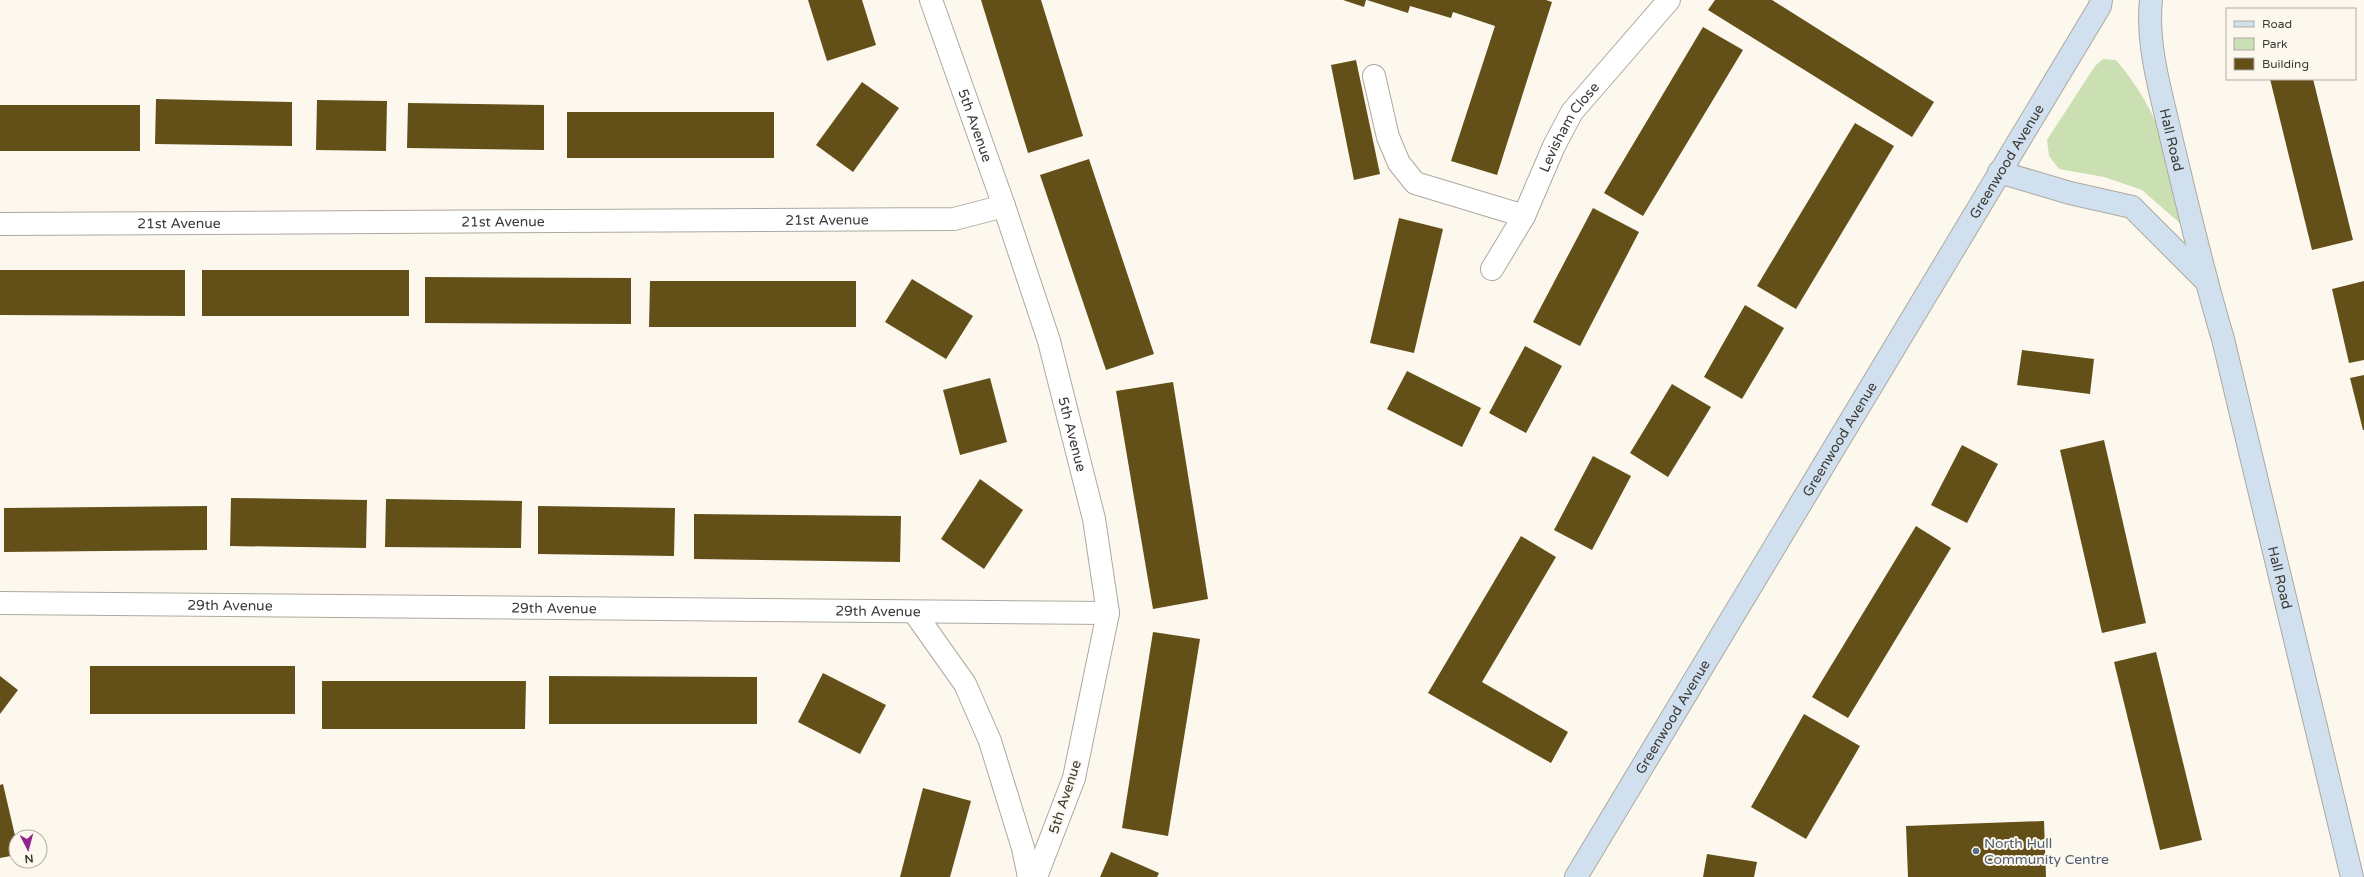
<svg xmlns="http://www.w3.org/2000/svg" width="2364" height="877" viewBox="0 0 2364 877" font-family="'Varela Round',sans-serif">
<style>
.green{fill:#cadfb2}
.building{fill:#634f18}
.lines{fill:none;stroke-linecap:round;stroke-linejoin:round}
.lane-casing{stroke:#ada9a0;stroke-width:24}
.street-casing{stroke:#ada9a0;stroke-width:24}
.secondary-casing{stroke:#ada9a0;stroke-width:24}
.lane{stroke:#fff;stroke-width:22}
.street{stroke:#fff;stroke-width:22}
.secondary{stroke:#d0e0ee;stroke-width:22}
.service-dot{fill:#5c6f8a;stroke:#fdf8ee;stroke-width:1.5}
.labels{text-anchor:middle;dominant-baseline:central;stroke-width:4;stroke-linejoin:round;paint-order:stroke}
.street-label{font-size:14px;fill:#3c3a37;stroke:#fdf8ee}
.service-label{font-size:14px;fill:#4e5e75;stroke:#fdf8ee;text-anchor:start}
</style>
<rect width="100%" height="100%" fill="#fdf8ee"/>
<path class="green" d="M2103,59L2116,60C2137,85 2155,113 2164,145C2172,171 2176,199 2182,225L2142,190L2104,177L2059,169L2049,156L2047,140L2095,66Z"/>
<g class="building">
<path d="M808,0H862L876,45L827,61Z"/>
<path d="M981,0H1041L1083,136L1028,153Z"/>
<path d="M1343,0H1366L1364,7Z"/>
<path d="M1367,0H1546L1552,2L1497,175L1451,161L1495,26L1453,12L1451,18L1410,6L1408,13Z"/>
<path d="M1715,0H1772L1934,102L1912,137L1708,10Z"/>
<path d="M1703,27L1743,50L1643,216L1604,193Z"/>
<path d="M1356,60L1380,174L1354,180L1331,65Z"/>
<path d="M2270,79H2313L2353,240L2312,250Z"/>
<path d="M862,82L899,108L853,172L816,145Z"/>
<path d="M156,99L292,102V146L155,144Z"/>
<path d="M317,100L387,101L386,151L316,150Z"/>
<path d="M408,103L544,105V150L407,148Z"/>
<rect x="0" y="105" width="140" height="46"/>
<rect x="567" y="112" width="207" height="46"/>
<path d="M1855,123L1894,146L1796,309L1757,286Z"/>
<path d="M1089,159L1154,354L1106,370L1040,175Z"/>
<path d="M1593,208L1639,232L1580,346L1533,322Z"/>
<path d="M1399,218L1443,229L1414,353L1370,343Z"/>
<path d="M0,270H185V316L0,315Z"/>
<rect x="202" y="270" width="207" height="46"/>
<path d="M425,277L631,278V324L425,323Z"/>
<path d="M912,279L973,316L946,359L885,322Z"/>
<path d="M650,281H856V327H649Z"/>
<path d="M2364,281V360L2349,363L2332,289Z"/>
<path d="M1745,305L1784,328L1742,399L1704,377Z"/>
<path d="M1525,346L1562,366L1526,433L1489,413Z"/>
<path d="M2022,350L2094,359L2090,394L2017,385Z"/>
<path d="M1407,371L1481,408L1462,447L1387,409Z"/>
<path d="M2364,375V430H2363L2350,378Z"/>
<path d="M990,378L1007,442L960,455L943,390Z"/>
<path d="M1173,382L1208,599L1153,609L1116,391Z"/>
<path d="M1672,384L1711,407L1668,477L1630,453Z"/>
<path d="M2104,440L2146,623L2102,633L2060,450Z"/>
<path d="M1962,445L1998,464L1967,523L1931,505Z"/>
<path d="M1593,456L1631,476L1592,550L1554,530Z"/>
<path d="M980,479L1023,510L984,569L941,539Z"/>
<path d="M231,498L367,500L366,548L230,546Z"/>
<path d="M386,499L522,501L521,548L385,547Z"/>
<path d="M207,506V550L4,552V508Z"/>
<path d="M538,506L675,508L674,556L538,554Z"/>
<path d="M694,514L901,516L900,562L694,559Z"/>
<path d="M1916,526L1951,548L1848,718L1812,697Z"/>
<path d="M1521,536L1556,557L1482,682L1568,732L1551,763L1428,693Z"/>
<path d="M1153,632L1200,639L1168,836L1122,828Z"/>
<path d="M2156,652L2202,840L2160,850L2114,662Z"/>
<rect x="90" y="666" width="205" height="48"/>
<path d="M823,673L886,705L860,754L798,722Z"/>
<path d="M0,676L18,690L0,714Z"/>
<path d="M549,676L757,677V724H549Z"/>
<path d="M322,681H526L525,729H322Z"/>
<path d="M1804,714L1860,746L1806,839L1751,807Z"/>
<path d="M3,784L16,840V855L0,858V785Z"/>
<path d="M923,788L971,801L950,877H900Z"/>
<path d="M2044,821L2046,877H1908L1906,826Z"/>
<path d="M1111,852L1159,873L1157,877H1100Z"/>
<path d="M1707,854L1757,862L1754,877H1703Z"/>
</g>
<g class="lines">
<g class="lane-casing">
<g id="lane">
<path d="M1374,76L1388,137L1399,163L1415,183L1524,216"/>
<path d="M914,612L965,684L990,741L1023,848L1029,877"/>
</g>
</g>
<g class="street-casing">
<g id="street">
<path id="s1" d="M931,0L1004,206L1049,341L1094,519L1108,613L1074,778L1036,877"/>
<path id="s2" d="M0,224L954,219L1004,206"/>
<path id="s3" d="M1492,269L1524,216L1554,146L1572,112L1669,0"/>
<path id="s4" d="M0,603L1108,613"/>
</g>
</g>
<g class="secondary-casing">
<g id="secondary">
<path id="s5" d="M2151,0C2146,46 2162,96 2172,141C2188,207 2203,273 2223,339L2352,877"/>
<path d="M1999,172L2070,193L2132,207L2204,279"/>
<path id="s6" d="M1576,877L2100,6L2101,0"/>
</g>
</g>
<use href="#lane" class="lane"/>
<use href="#street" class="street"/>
<use href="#secondary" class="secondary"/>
</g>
<circle class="service-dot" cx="1976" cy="851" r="4"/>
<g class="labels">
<g class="street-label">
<text stroke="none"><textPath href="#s1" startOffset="133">5th Avenue</textPath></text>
<text stroke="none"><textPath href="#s3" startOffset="162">Levisham Close</textPath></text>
<text stroke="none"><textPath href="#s5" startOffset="142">Hall Road</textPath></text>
<text stroke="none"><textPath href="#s6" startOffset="835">Greenwood Avenue</textPath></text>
<text stroke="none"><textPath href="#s2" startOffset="827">21st Avenue</textPath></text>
<text stroke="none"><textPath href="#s2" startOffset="503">21st Avenue</textPath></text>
<text stroke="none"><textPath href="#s2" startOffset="179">21st Avenue</textPath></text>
<text stroke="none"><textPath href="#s1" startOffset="457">5th Avenue</textPath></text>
<text stroke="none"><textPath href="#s6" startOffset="511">Greenwood Avenue</textPath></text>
<text stroke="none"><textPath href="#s5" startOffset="593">Hall Road</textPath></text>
<text stroke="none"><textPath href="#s4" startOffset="230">29th Avenue</textPath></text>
<text stroke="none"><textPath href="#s4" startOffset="554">29th Avenue</textPath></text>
<text stroke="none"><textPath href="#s4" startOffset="878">29th Avenue</textPath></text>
<text stroke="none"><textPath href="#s6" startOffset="187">Greenwood Avenue</textPath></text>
<text transform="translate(1065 797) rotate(-72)">5th Avenue</text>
</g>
<g class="service-label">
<text x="1984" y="843">North Hull<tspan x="1984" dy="16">Community Centre</tspan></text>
</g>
</g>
<rect x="2226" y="8" width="130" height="72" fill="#fdf8ee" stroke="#b0aca5"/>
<rect x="2234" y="21" width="20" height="6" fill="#d0e0ee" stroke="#b0aca5"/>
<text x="2262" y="28" font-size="12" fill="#3c3a37">Road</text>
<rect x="2234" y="38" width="20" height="12" fill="#cadfb2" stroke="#b0aca5"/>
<text x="2262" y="48" font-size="12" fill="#3c3a37">Park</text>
<rect x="2234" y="58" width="20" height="12" fill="#634f18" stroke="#b0aca5"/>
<text x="2262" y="68" font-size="12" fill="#3c3a37">Building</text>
<g transform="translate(28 849) rotate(174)"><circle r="19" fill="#fdf8ee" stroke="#b0aca5"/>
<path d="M0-3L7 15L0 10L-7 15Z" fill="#8e268b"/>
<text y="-6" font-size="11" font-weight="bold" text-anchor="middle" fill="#3c3a37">N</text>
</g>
</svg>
